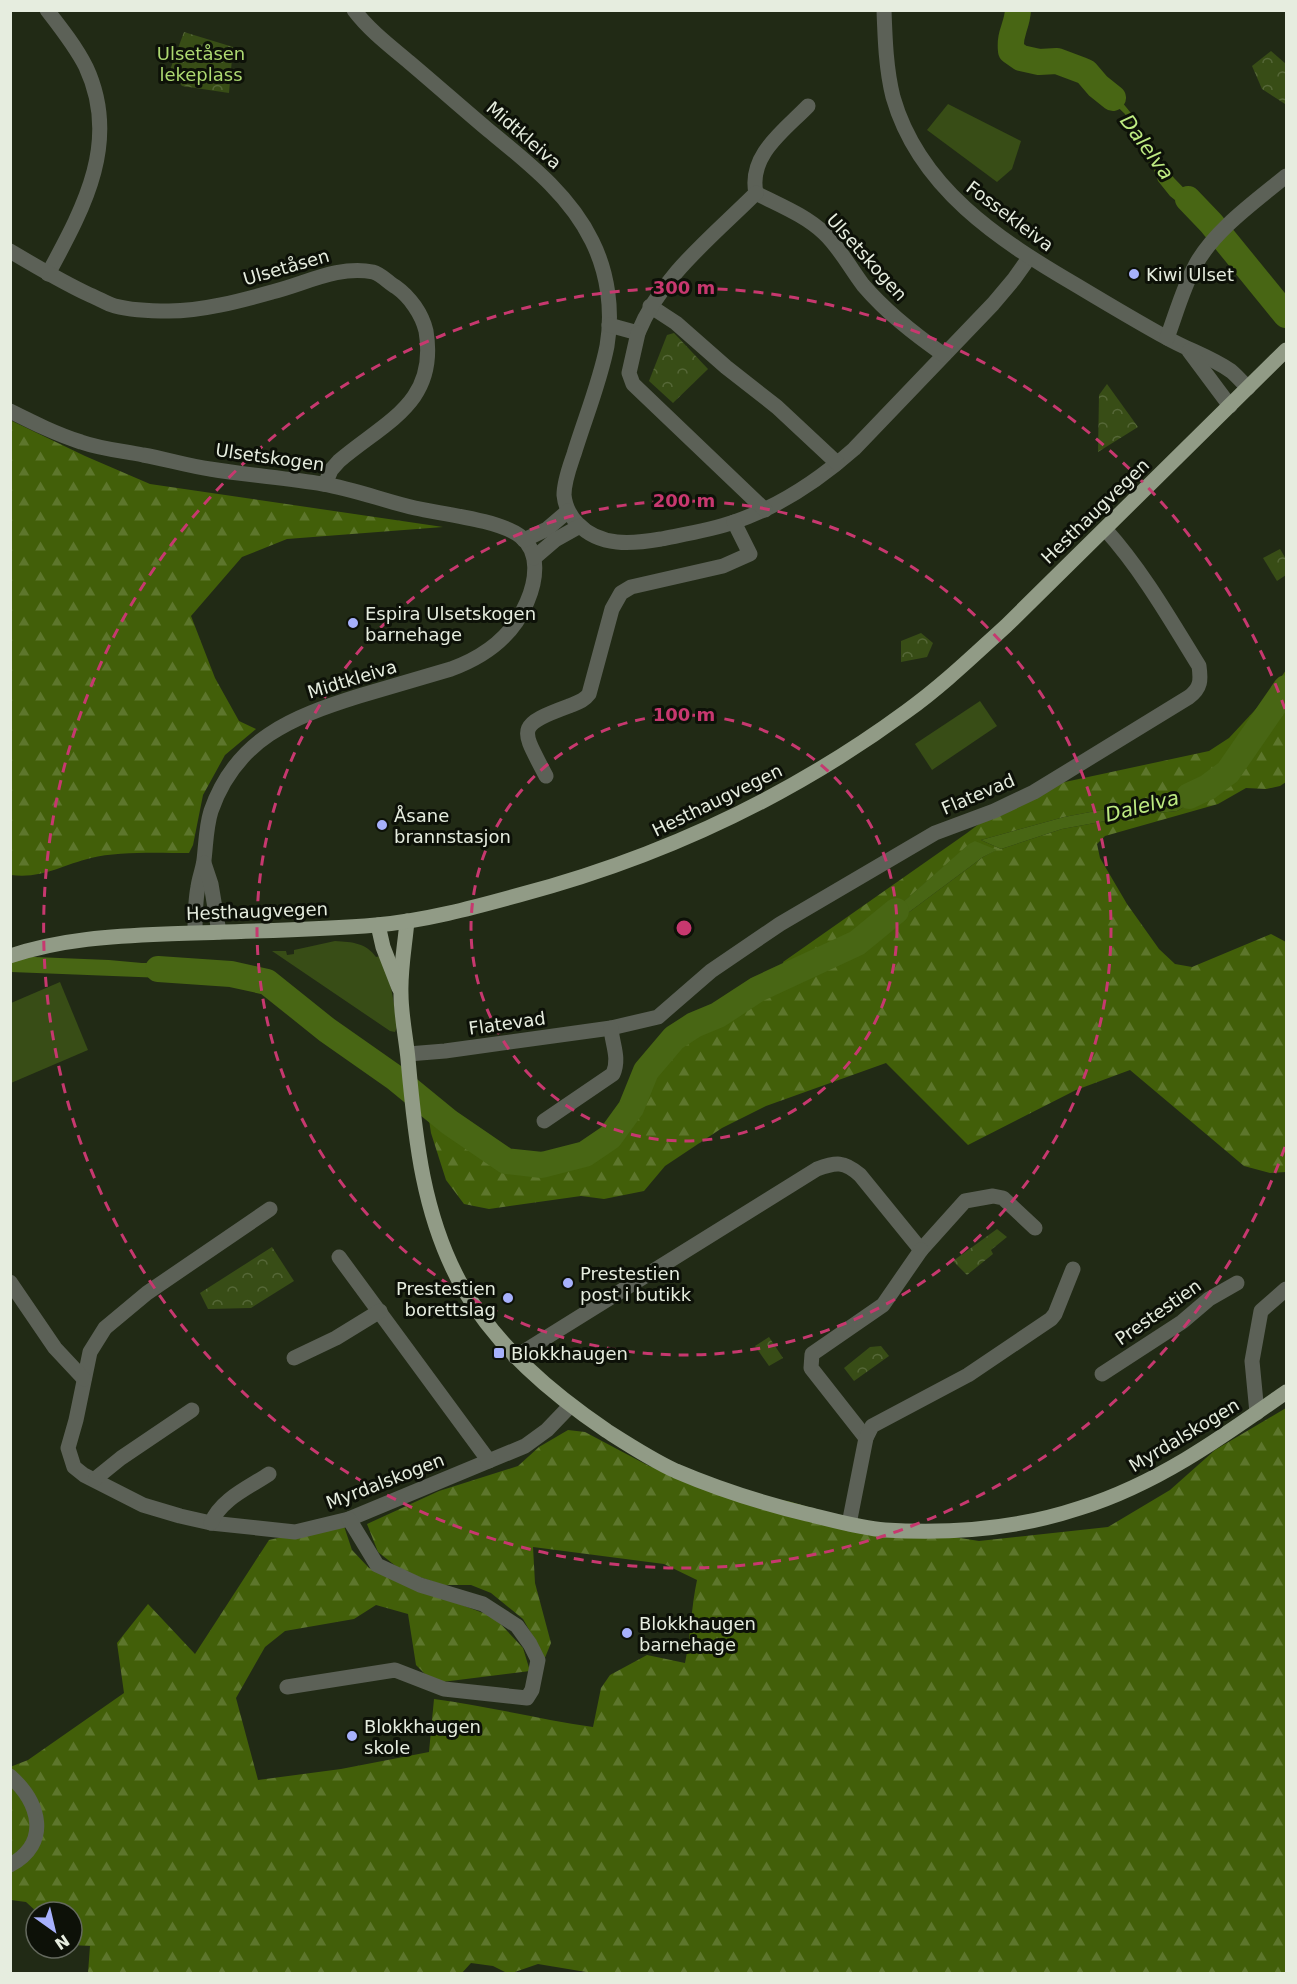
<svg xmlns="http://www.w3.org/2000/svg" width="1297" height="1984" viewBox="0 0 1297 1984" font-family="'DejaVu Sans',sans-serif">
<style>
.grass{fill:#384d16}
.forest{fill:url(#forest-firs);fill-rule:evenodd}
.park{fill:url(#park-crowns)}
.water{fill:#486614}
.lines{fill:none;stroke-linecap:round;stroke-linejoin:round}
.river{stroke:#486614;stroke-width:26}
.minor{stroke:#5c6157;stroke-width:15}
.major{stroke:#919b86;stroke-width:15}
.ring{fill:none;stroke:#c7386f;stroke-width:3;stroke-dasharray:10 8}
.poi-dot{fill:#a7b1fc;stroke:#0d1108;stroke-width:2}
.labels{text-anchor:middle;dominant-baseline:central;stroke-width:6;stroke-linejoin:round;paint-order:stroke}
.park-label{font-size:18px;fill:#add971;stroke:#0d1108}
.street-label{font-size:18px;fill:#e6eddf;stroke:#0d1108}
.poi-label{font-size:18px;fill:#e6eddf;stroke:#0d1108;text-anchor:start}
.water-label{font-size:20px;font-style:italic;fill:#beeb82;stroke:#0d1108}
.centre{fill:#c7386f;stroke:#0d1108;stroke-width:3}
.ring-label{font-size:18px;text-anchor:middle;font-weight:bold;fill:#c7386f;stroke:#0d1108;stroke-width:6;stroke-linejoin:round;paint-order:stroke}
</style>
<defs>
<pattern id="forest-firs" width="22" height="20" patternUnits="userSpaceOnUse" patternTransform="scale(1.5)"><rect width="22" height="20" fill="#425f09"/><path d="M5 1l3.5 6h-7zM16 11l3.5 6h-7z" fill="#5d762c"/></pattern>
<pattern id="park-crowns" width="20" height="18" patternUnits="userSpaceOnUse" patternTransform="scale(1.5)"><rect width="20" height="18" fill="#384d16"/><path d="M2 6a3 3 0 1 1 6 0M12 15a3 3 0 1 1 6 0" fill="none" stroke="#556737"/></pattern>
</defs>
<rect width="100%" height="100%" fill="#212a15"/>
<g class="grass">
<path d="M948,104L1021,141L1012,169L997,182L927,130Z"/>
<path d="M980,701L997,726L932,770L915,744Z"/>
<path d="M335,941C353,942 366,943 376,957L381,956C391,979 394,1002 397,1027L395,1032L390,1031L272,951H286L287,955L294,954V950Z"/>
<path d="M60,982L88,1050L11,1083V1003Z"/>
</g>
<g class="forest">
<path d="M10,420L85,456L150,484L443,527L287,539L242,557L191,616L215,678L239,721L256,729L225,755L203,795L193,845L189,853C161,853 118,851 91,858C62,865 42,879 11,875Z"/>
<path d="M1286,670V782L1280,786L1266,789L1246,788L1218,804L1105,836L1097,844L1100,858L1127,904L1159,949L1175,964L1192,967L1271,934L1286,942V1172L1270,1173L1244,1166L1130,1070L1076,1090L968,1145L886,1063L766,1106L722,1128L665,1166L644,1191L604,1199L581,1196L489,1209L464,1204L446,1180L431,1133L429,1120C451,1133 471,1151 494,1164C531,1186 587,1168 619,1144L678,1039L788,982L783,962L967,833L1023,791L1209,751L1229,738L1269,695ZM1217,773L1221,786L1177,811L1138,815L1062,829L1001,849L981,840L1064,817L1122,806L1197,787ZM969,845L996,850L983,857L885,930L870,931Z"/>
<path d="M1286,1408V1973L598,1974L538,1964L509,1974L493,1966L471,1963L461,1974L88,1973L90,1946L72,1945V1912H37L26,1902L11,1900L10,1767L28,1760L124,1693L117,1643L148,1604L195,1654L269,1540L343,1523L352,1550L369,1568L403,1583L494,1617L523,1648L530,1671L434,1683L416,1665L408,1614L376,1605L354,1619L285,1631L265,1647L236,1698L258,1780L341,1769L429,1752L434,1699C487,1706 539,1719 593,1727L601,1688L610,1675L647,1655L685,1663C691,1635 691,1608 697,1580L664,1564L533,1547L535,1583L551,1643L540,1670V1649L523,1619L491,1593L471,1585H443L402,1571L378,1552L367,1524L439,1491L518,1466L539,1447L568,1430L585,1432L649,1466L752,1496L788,1501L860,1522L979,1541L1108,1527L1170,1490L1215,1450Z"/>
</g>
<g class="park">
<path d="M184,32L233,47L229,93L182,86L170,70Z"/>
<path d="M1271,51L1286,64L1285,104L1262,89L1252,66Z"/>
<path d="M674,333L708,369L673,403L649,381L667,335Z"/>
<path d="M1107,384L1138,427L1098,452L1099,395Z"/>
<path d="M1280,549L1286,559V575L1277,581L1263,558Z"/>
<path d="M921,633L933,643L927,657L901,662V641Z"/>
<path d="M997,1229L1007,1237L991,1250L993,1254L967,1275L953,1261Z"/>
<path d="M272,1247L294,1281L251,1308L208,1309L200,1293Z"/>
<path d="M769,1337L783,1358L769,1366L755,1346Z"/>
<path d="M881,1346L889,1356L854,1381L844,1368L870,1347Z"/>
</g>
<g class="water">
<path d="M1093,73L1094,79L1117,96L1135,118L1140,133L1174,178L1203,208L1217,218L1207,226L1170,196L1158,181L1154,170L1141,151L1138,139L1125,114L1103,93L1086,81L1084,74Z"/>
<path d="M1217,773L1221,786L1177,811L1138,815L1062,829L1001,849L981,840L1064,817L1122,806L1197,787Z"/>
<path d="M975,841L997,850L983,857L885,930L870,931L969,844Z"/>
<path d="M10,956L109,960L142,963H198L189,979L11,972Z"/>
</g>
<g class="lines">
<g class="river">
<path d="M1018,10C1017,27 1009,33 1011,51L1021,58L1039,62L1057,61L1081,70L1086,72L1098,86L1113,98"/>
<path d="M1188,199L1211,223L1286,315"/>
<path d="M1189,796L1208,787L1228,772L1286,688"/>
<path d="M158,969L231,974L267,982L327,1030L394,1077L449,1122L506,1161L542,1165L585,1154L610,1137L631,1108L646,1071L674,1038L694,1025L718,1015L758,989L857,943L896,911"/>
</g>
<g class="minor">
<path d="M47,10C61,28 76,47 86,67C121,142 83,209 48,274"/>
<path d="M354,10C369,30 390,46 409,62C435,84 461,107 487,129C527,162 569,194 592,241C608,273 613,311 607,346C600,382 585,418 574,454C570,466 564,481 564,495C565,506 570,516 578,524C600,547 632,544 661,539C686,534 711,530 734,522C778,507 819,480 854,449L993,304L1014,279L1029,258"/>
<path d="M884,10C885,39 886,69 893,97C919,188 999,240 1076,285C1106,303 1136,321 1167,338C1188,350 1211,357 1231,371C1237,376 1242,382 1248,388"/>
<path d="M756,193C779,205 805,215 824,233C840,248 850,268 863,285C887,313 914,334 944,355"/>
<path d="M756,193C748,155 785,130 808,106"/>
<path d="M10,251C37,267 62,282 90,295C98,298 107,304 115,306C130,310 154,311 169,311C202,311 240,301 272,292C305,284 338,265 373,272C381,274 389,283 396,287C410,297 422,314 426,331C438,403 386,421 339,461L331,470L325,484"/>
<path d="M650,306L676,323L726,367L777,407L837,463"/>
<path d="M609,325L638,333C661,276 713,236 756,193"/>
<path d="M638,333L629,373L633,384L765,510"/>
<path d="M1167,338C1176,314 1183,288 1195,266C1213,231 1257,200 1286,176"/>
<path d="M1189,351L1230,406"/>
<path d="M10,411C34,423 56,434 81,442C101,449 123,451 143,455C166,459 188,466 210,469C247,475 285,478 323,484C354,489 384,501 415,508C442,514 499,520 520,536C541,552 536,581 527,602C513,636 484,657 451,669C420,678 390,687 359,696C292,717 236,739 211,811C206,827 206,843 204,860C203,869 199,878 198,887C195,902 195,917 195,932"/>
<path d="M524,540L547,529L568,511"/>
<path d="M534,558L555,540L580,526"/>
<path d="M546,776C521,728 515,726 569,706C576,703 584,701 589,694L612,609L621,593L631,587L723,566L750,554L734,522"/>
<path d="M204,863L211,884L219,932"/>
<path d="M408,1054L445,1051L611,1028L658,1017L711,971L780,924L935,833L994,811L1034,792L1189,697C1201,688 1201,680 1199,666C1170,619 1142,570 1105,529"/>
<path d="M544,1121L613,1074C620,1058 612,1044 611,1028"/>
<path d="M270,1209L147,1293L105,1328L90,1352L76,1420L68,1448L74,1467L84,1475L143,1505L180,1516L211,1523L295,1532L349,1519L525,1446L547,1430L570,1406"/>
<path d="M339,1257L489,1461"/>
<path d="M10,1282L55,1348L84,1379"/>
<path d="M515,1357L817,1169C836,1162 844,1161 860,1175L921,1250L965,1201L993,1196L1003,1198L1035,1228"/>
<path d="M294,1358L336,1338L380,1311"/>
<path d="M1102,1374L1182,1322L1209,1299L1237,1283"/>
<path d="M1257,1413L1252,1361L1261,1311L1286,1289"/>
<path d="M866,1438L811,1368L812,1354L883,1305L921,1250"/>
<path d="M95,1479L121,1458L192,1410"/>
<path d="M211,1523C221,1499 248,1488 269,1474"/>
<path d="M849,1524L866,1438L872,1426L968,1375L1051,1319L1055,1314L1073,1269"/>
<path d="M287,1687L395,1670L444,1689L527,1698L532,1690L538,1660L530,1644L517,1626L483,1604L420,1585L377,1565L349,1519"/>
<path d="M10,1776C40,1803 51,1843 10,1865"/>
</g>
<g class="major">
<path d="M407,921C405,945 400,970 401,994C401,1015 406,1038 408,1059C415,1138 423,1218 463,1288C498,1348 551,1393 607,1431C629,1445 652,1460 676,1471C718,1489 762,1503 807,1514C833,1520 859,1528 885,1530C951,1534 1017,1529 1080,1508C1157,1484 1221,1438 1286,1392"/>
<path d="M378,925L383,947L399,988"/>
<path d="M10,956C61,939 113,936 165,934C235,931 306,931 376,925C424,921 472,908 519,895C659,858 790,797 907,711C942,686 974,655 1006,626L1286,350"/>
</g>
</g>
<g class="ring">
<circle cx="684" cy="928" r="213"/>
<circle cx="684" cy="928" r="427"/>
<path d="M1285 1147A640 640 0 1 1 1285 709"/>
</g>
<g class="poi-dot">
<circle cx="1134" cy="274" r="6"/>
<circle cx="353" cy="623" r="6"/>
<circle cx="382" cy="825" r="6"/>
<circle cx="568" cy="1283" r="6"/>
<circle cx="508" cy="1298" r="6"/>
<rect x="493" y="1347" width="12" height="12" rx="3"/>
<circle cx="627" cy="1633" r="6"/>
<circle cx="352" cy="1736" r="6"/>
</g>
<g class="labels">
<g class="park-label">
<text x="201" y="53">Ulsetåsen<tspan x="201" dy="21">lekeplass</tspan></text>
</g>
<g class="street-label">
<text transform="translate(524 135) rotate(41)">Midtkleiva</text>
<text transform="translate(1010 216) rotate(37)">Fossekleiva</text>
<text transform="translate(867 257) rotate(48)">Ulsetskogen</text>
<text transform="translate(286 267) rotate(-16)">Ulsetåsen</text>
<text transform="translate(270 457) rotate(8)">Ulsetskogen</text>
<text transform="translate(1095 511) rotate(-44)">Hesthaugvegen</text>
<text transform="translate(352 679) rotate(-17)">Midtkleiva</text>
<text transform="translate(978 794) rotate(-23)">Flatevad</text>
<text transform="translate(717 800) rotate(-26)">Hesthaugvegen</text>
<text transform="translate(257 911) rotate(-2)">Hesthaugvegen</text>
<text transform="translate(507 1023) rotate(-8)">Flatevad</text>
<text transform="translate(1158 1312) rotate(-35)">Prestestien</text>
<text transform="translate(1184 1435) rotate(-31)">Myrdalskogen</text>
<text transform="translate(385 1481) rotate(-21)">Myrdalskogen</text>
</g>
<g class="poi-label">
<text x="1146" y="274">Kiwi Ulset</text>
<text x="365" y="613">Espira Ulsetskogen<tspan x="365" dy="21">barnehage</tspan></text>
<text x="394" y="815">Åsane<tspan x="394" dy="21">brannstasjon</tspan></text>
<text x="580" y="1273">Prestestien<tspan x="580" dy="21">post i butikk</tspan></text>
<text x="496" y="1288" text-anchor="end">Prestestien<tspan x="496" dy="21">borettslag</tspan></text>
<text x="511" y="1353">Blokkhaugen</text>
<text x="639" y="1623">Blokkhaugen<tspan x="639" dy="21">barnehage</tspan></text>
<text x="364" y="1726">Blokkhaugen<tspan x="364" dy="21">skole</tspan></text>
</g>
<g class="water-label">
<text transform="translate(1147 147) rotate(54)">Dalelva</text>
<text transform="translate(1142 806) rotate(-14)">Dalelva</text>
</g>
</g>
<circle cx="684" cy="928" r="9" class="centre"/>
<g class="ring-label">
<text x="684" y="294">300 m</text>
<text x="684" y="507">200 m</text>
<text x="684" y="721">100 m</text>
</g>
<rect width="1297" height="1984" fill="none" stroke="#e6eddf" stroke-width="24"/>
<g transform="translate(54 1930) rotate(146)"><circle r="28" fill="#0d1108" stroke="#64695e" stroke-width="1.5"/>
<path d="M0-4.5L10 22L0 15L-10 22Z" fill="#a7b1fc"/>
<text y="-9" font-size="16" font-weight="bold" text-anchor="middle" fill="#e6eddf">N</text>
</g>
</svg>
